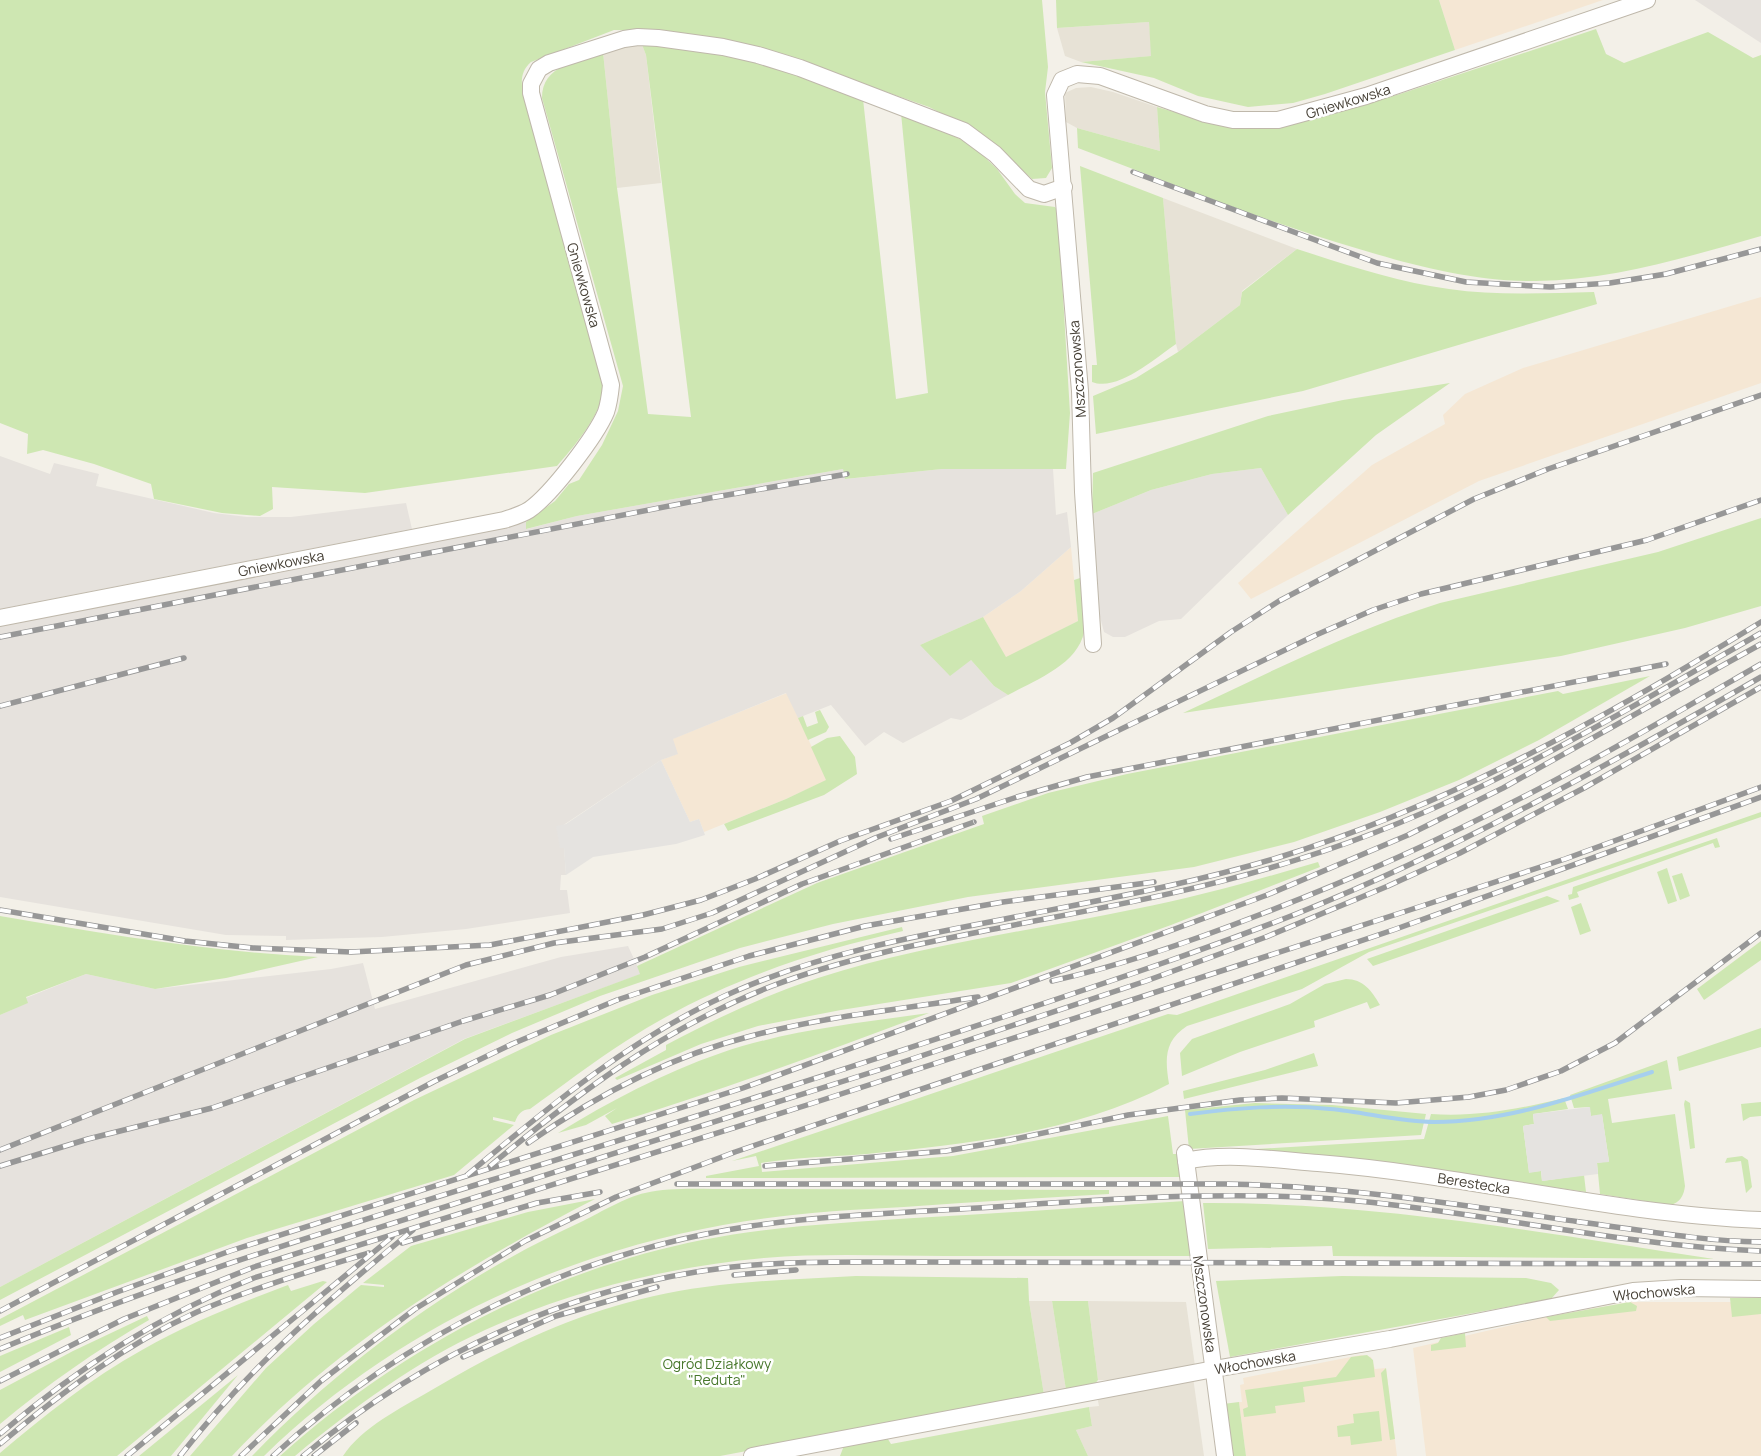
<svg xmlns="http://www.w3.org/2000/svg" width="1761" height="1456" viewBox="0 0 1761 1456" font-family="Manrope,sans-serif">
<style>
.residential{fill:#e7e2d6}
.commercial{fill:#f5e7d4}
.industrial{fill:#e6e2dd}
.green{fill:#cee7b2}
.parking{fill:#e5e3e0}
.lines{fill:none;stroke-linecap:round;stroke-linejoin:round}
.stream{stroke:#a6cfee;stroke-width:4}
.minor-casing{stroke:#bfb8ab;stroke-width:18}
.minor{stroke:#fff;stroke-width:16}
.rail-casing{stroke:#979797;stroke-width:5.5}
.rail{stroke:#fff;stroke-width:4;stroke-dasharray:11;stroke-linecap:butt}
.labels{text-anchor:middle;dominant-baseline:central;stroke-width:5;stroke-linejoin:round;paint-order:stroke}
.street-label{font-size:14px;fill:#474137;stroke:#fff}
.park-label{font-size:14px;fill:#47772b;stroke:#fff}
</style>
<rect width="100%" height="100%" fill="#f3f0e8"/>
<g class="residential">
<path d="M1149,22L1152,56L1081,62L1065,56L1057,28Z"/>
<path d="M641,42L646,55L661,183L617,188L603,52Z"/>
<path d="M1091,87L1113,92L1157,107L1160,151L1077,128L1066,122L1065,93L1076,88Z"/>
<path d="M1163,198L1297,249L1242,291L1240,305L1178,352L1176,344Z"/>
<path d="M1029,1301H1052L1066,1390L1044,1395Z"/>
<path d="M1088,1301L1186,1302L1195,1366L1119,1380H1098Z"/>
<path d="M1193,1377L1204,1456H1088L1076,1430L1092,1426L1089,1407L1099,1406L1097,1396Z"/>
</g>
<g class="commercial">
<path d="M1439,0H1603L1455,50Z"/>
<path d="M1761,297V383L1479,481L1251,599L1238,583L1372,465L1445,424L1443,415L1465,394L1523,368Z"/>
<path d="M1071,547L1078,621L1006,658L983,617L1021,591Z"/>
<path d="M787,693L827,780L786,799L704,832L699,819L690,822L661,760L677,754L672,739Z"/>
<path d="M1630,1302H1761V1456H1426L1413,1348L1546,1317Z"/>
<path d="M1361,1355L1371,1357L1375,1369L1386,1368L1397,1456H1246L1239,1402H1242L1240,1385L1244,1384L1243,1378Z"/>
</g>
<g class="industrial">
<path d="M1695,0H1761V43Z"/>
<path d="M0,456L50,474L54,463L99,474L96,486L214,513L247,517H291L406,503L412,529L0,609Z"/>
<path d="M1261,468L1288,515L1181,619L1159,621L1125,637H1113L1104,632L1099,613L1092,514L1151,490L1212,474Z"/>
<path d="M843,469L846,479L942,469H1053L1056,515L1067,512L1071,547L1021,591L983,617L920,645L971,660L994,686L1008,695L961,720L951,718L903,743L884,732L865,746L831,705L798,718L786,693L673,739L678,754L661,760L562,826L560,847H564L566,875H561L560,890H567L570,913L466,929L382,937L286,940V936L226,935L0,897V624L526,522L527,529L577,516Z"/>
<path d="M628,946L641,974L464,1039L0,1287V1015L27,1003L26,998L86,974L155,989L331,969L363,963L375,1009L561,957Z"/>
</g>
<g class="green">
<path d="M0,0H1042L1048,67L1045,92L1052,168L1046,178L1032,179L982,134L929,107L801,62L732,42L669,31L614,30L531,62C516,75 523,92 527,110L597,359C599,369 603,380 603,390C602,414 572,449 557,466L365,493L272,487L273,509L260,516L222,513L154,499L151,484L94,464L43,450L27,454L28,434L0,423Z"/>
<path d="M1056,0H1439L1455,50L1325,94L1293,103L1248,107L1198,96L1154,78L1081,62L1151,56L1149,22L1057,28Z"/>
<path d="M1596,29L1606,54L1624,63L1708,32L1753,58L1761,55V236C1687,257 1613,280 1536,281C1476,282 1415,266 1359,249C1263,221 1171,183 1078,148L1077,128L1160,151L1157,107L1202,120L1294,123L1400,94Z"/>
<path d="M641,42L745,58L780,68L863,99L896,399L928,393L901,113L971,144L997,169L1015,194L1025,203L1055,207L1058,212L1070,413L1066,469H942L845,479L843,469L577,516L526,529V522L555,501L569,484L579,480L602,445L618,411L623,386L542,98C542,65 577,62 603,52L617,188L648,414L691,417L646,55Z"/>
<path d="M1080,166L1163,198L1176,344C1155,358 1118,392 1092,382V365H1097Z"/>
<path d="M1297,249C1347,265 1397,282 1449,289C1496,296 1546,293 1594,292L1597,304L1303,391L1096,434L1093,396L1136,378L1178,352L1240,305L1242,292Z"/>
<path d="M1450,383L1376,435L1288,515L1261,468L1212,474L1151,490L1092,514L1093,473L1268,416L1343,400Z"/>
<path d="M1761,518V606L1685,628L1561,656L1183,713C1268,673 1351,631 1440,603L1658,552Z"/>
<path d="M1080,578C1082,593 1086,610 1085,625C1083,663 1037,679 1008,695L994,686L971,660L950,676L920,645L983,617L1006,657L1078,621L1074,580Z"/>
<path d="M1650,676L1539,740L1459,780L1380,812L1294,842L1194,867L968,897L833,924L740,948L600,996L512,1033L420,1078L0,1300V1287L465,1039L640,974L637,966L817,883L984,824L982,816L1048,793L1127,774L1558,691L1563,694Z"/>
<path d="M820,710L829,727L826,732L808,740L798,718L803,716L807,727L818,723L815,712Z"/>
<path d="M840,736L855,757L857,774L824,795L728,831L724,824L786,799L826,780L811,747L827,738Z"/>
<path d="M1761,812V817L1369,952L1302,989L1187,1026C1164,1041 1165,1059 1169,1084C1078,1132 969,1144 867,1154C832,1157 796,1157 761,1163L762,1172L953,1156L1168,1116L1173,1154H1178L1181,1177L706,1178V1176L759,1166L756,1156L732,1161L1168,1014L1177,1015Z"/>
<path d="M1717,838L1720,847L1715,848L1713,843L1577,892L1579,897L1569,900L1568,895L1572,894L1573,887Z"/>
<path d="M1318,862L1320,867L1171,925L1011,983L841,1010L758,1026L701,1044L617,1080L615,1078L666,1050V1045C715,1019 765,995 818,978C921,945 1029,931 1135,909C1197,897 1257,880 1318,862Z"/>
<path d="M1667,868L1677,901L1668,904L1657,872Z"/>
<path d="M1682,873L1690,896L1680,900L1672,876Z"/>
<path d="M1547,896L1560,901L1373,966L1367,959Z"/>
<path d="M1581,903L1591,931L1580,935L1571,907Z"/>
<path d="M0,916C106,934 211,952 318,957L226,978L155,989L86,974L26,997L28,1003L0,1015Z"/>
<path d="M902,927L903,931C806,953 710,986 626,1041C593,1062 562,1086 530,1109C521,1110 518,1114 515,1122L493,1117V1120L514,1125L454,1175L247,1238L25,1320L23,1315L0,1326V1319L414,1100L551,1035L652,995L739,967Z"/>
<path d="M1761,941V960L1704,1000L1697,989Z"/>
<path d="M1346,979C1363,979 1372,991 1380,1005L1370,1009L1367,1002L1314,1021L1315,1027L1240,1052L1182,1076L1180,1053L1192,1039L1290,1004L1325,984Z"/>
<path d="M929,1013C825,1052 719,1091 612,1124L605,1116L617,1108L586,1125L558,1133C610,1101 663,1073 721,1053C788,1030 859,1023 929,1013Z"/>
<path d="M1761,1028V1047L1679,1071L1677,1057Z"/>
<path d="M1314,1053L1318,1066L1184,1099L1183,1091L1265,1070Z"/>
<path d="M1667,1060L1672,1089L1608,1099L1612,1123L1675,1114L1685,1186C1684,1195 1680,1203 1670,1205L1600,1194L1597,1163L1609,1161L1602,1115L1591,1116L1589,1107L1574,1108L1570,1095Z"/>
<path d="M1564,1098L1568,1109L1533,1114L1534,1124L1523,1126L1529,1172L1541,1171L1542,1181L1584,1175L1586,1192L1372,1161L1240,1150L1424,1139L1431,1114C1477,1117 1519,1109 1564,1098Z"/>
<path d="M1685,1100L1690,1103L1695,1148L1690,1149L1684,1104Z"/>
<path d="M1761,1102V1116L1750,1117L1743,1121L1741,1104Z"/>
<path d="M1255,1103L1332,1105L1426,1114L1421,1135L1189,1149L1185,1110Z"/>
<path d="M1742,1156L1748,1160L1752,1187L1746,1193L1741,1161L1725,1163L1727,1158Z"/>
<path d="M743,1189L1109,1190V1194C1041,1198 973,1202 904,1207C843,1210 783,1214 723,1225C552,1256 389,1334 264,1456H252C346,1359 460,1277 583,1221C601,1212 626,1197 645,1193C676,1186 712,1190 743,1189Z"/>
<path d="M595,1199C462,1267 336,1346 232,1456H190L266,1368L314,1324L361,1285L384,1287V1285L363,1283L411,1246L528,1212Z"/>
<path d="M1185,1201L1192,1256C1110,1256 1027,1256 945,1256C885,1256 824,1253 764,1258C668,1267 573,1290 485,1330C415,1362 354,1407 295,1456H280C398,1350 546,1271 702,1240C772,1226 843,1223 914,1218C1004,1213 1094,1207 1185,1201Z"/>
<path d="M1203,1203C1375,1202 1544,1233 1714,1259L1333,1256L1332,1246L1208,1249Z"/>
<path d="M856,1276L1028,1278L1029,1301L1044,1395L720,1456H343C362,1427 401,1408 430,1391C517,1339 604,1300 705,1287C755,1280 806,1279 856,1276Z"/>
<path d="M1342,1276L1526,1278L1551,1283L1559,1290L1551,1299L1230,1357L1216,1281Z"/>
<path d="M323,1281L327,1282L117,1456H0V1453C44,1416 91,1378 142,1350C189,1323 238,1304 288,1285L291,1291Z"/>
<path d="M1730,1298H1761V1314L1732,1317Z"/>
<path d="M1052,1301H1088L1098,1380L1094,1385L1066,1390Z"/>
<path d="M1630,1302L1637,1306L1636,1311L1550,1321L1546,1317Z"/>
<path d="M147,1316L149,1320C96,1350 47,1385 0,1424V1390L73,1351Z"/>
<path d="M69,1327L71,1335L0,1372V1356Z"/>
<path d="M1465,1333L1466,1347L1431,1351V1345L1438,1343L1441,1338Z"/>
<path d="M1367,1355L1373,1360L1375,1377L1303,1387L1305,1402L1275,1406L1276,1413L1244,1417L1243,1409L1248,1407L1245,1390L1336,1377L1351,1357Z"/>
<path d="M1386,1368L1395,1439L1390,1440L1381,1373Z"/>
<path d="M238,1375L171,1456H139Z"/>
<path d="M1239,1402L1246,1456H1229L1223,1404Z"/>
<path d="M1089,1407L1092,1426L1076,1430L1088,1456H840L845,1443L886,1436L891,1444Z"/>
<path d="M1379,1411L1382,1441L1351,1445L1350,1436L1338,1437L1337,1426L1354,1423L1353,1414Z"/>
</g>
<g class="parking">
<path d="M661,760L690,822L699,819L705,835L676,844L593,857L566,875L564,848H560L556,826L566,824Z"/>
<path d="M1590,1107L1591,1116L1602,1114L1609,1162L1597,1163L1598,1174L1542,1181L1541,1171L1529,1173L1523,1126L1534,1124L1533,1114Z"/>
</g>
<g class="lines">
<path class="stream" d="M1190,1114C1237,1108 1283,1104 1330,1109C1365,1112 1399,1122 1435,1122C1510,1122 1582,1094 1652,1072"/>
<g class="minor-casing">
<g id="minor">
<path d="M0,618L504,520C513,517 521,515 529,510C551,495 596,436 606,412C609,403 610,395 611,385L531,93V84L539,69L549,63L624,39L638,37L658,38L723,47L758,55L800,68L964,131L995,154L1029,189L1044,194L1064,187"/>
<path d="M1093,644L1083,492L1080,391L1055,95L1062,80L1077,74L1100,76L1205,114L1233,120H1278L1366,96L1647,0"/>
<path d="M1185,1153L1225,1456"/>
<path d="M1186,1161C1225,1152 1279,1160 1318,1163C1467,1175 1612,1214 1761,1220"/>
<path d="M752,1456L1214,1369L1390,1339L1633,1291L1681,1288L1761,1289"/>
</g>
</g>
<use href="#minor" class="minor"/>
<g class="rail-casing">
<g id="rail">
<path d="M1133,172L1377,263L1466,282L1550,287L1610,283L1666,274L1761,249"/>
<path d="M0,637L710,498L847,474"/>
<path d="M0,706L184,658"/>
<path d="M891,839L1017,797L1087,777L1666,664"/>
<path d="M0,910L185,941L253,948L351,952L490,945L643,915L701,900L755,879L840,841L951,801L1070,743L1113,718L1231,632L1279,601L1474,499L1548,469L1761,395"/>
<path d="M1052,981C1124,965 1195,940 1264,913C1353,879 1440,840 1525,796C1605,755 1683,709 1761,664"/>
<path d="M528,1143C595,1096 671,1056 751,1036C826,1016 902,1009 978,997"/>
<path d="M0,1150L466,965L554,943L662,929L712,913L875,838L976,799L1316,635L1373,610L1421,594L1647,540L1761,500"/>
<path d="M0,1166L88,1139L212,1108L463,1021L550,995L645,957L802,884L974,822"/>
<path d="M490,1166C578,1093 664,1028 772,986C848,957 929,942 1009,926C1106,907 1202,890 1296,860C1463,809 1611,719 1761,633"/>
<path d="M765,1166L946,1151L1010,1140L1128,1115L1240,1100L1282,1098L1396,1103L1469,1097L1506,1090L1561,1071L1615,1043L1761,933"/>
<path d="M467,1175C552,1104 636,1034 738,990C822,954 911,937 1000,920C1094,901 1188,885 1280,857C1452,804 1608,716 1761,622"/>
<path d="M677,1184H1225C1344,1186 1462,1205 1580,1222C1640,1230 1700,1241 1761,1242"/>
<path d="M402,1243L537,1203L600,1192"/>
<path d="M734,1275L796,1270"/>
<path d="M0,1311L435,1081L512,1044L617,1000L749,956L865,926L1003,902L1154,882"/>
<path d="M0,1338L117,1292L230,1251L743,1088L1267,895L1408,835L1503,788L1761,644"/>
<path d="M0,1349C158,1283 321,1233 485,1182C660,1128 835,1073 1009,1015C1105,983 1202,951 1296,914C1458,849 1610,764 1761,677"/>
<path d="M463,1357L556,1316L657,1287"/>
<path d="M0,1381L124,1319L254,1267L882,1069L1146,981L1266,937L1388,886L1460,853L1584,788L1761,687"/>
<path d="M0,1434C78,1368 159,1315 254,1278L807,1105L1425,905L1565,859L1761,787"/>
<path d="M0,1444C61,1393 124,1345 197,1312C253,1288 311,1271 369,1253"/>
<path d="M127,1456L392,1237"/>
<path d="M180,1456C249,1367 327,1301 413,1230"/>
<path d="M241,1456L321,1381L415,1309L525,1241L616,1197L735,1152L1396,929L1761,797"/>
<path d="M273,1456C406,1334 572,1253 751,1226C836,1214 922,1212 1008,1206C1125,1198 1241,1190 1358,1201C1493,1214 1626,1246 1761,1251"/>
<path d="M303,1456C425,1354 573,1285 732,1267C788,1261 845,1262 902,1262L1761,1264"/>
<path d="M314,1456L356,1423"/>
</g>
</g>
<use href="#rail" class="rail"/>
</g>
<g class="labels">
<g class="street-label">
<text transform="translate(1348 101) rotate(-17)">Gniewkowska</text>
<text transform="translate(584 285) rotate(74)">Gniewkowska</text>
<text transform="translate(1077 369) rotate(-94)">Mszczonowska</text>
<text transform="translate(281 563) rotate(-11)">Gniewkowska</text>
<text transform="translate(1474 1183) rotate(9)">Berestecka</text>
<text transform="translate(1654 1292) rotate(-5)">Włochowska</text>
<text transform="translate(1205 1304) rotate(82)">Mszczonowska</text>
<text transform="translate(1255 1362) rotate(-10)">Włochowska</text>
</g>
<g class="park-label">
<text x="717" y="1363">Ogród Działkowy<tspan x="717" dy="16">"Reduta"</tspan></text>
</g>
</g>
</svg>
